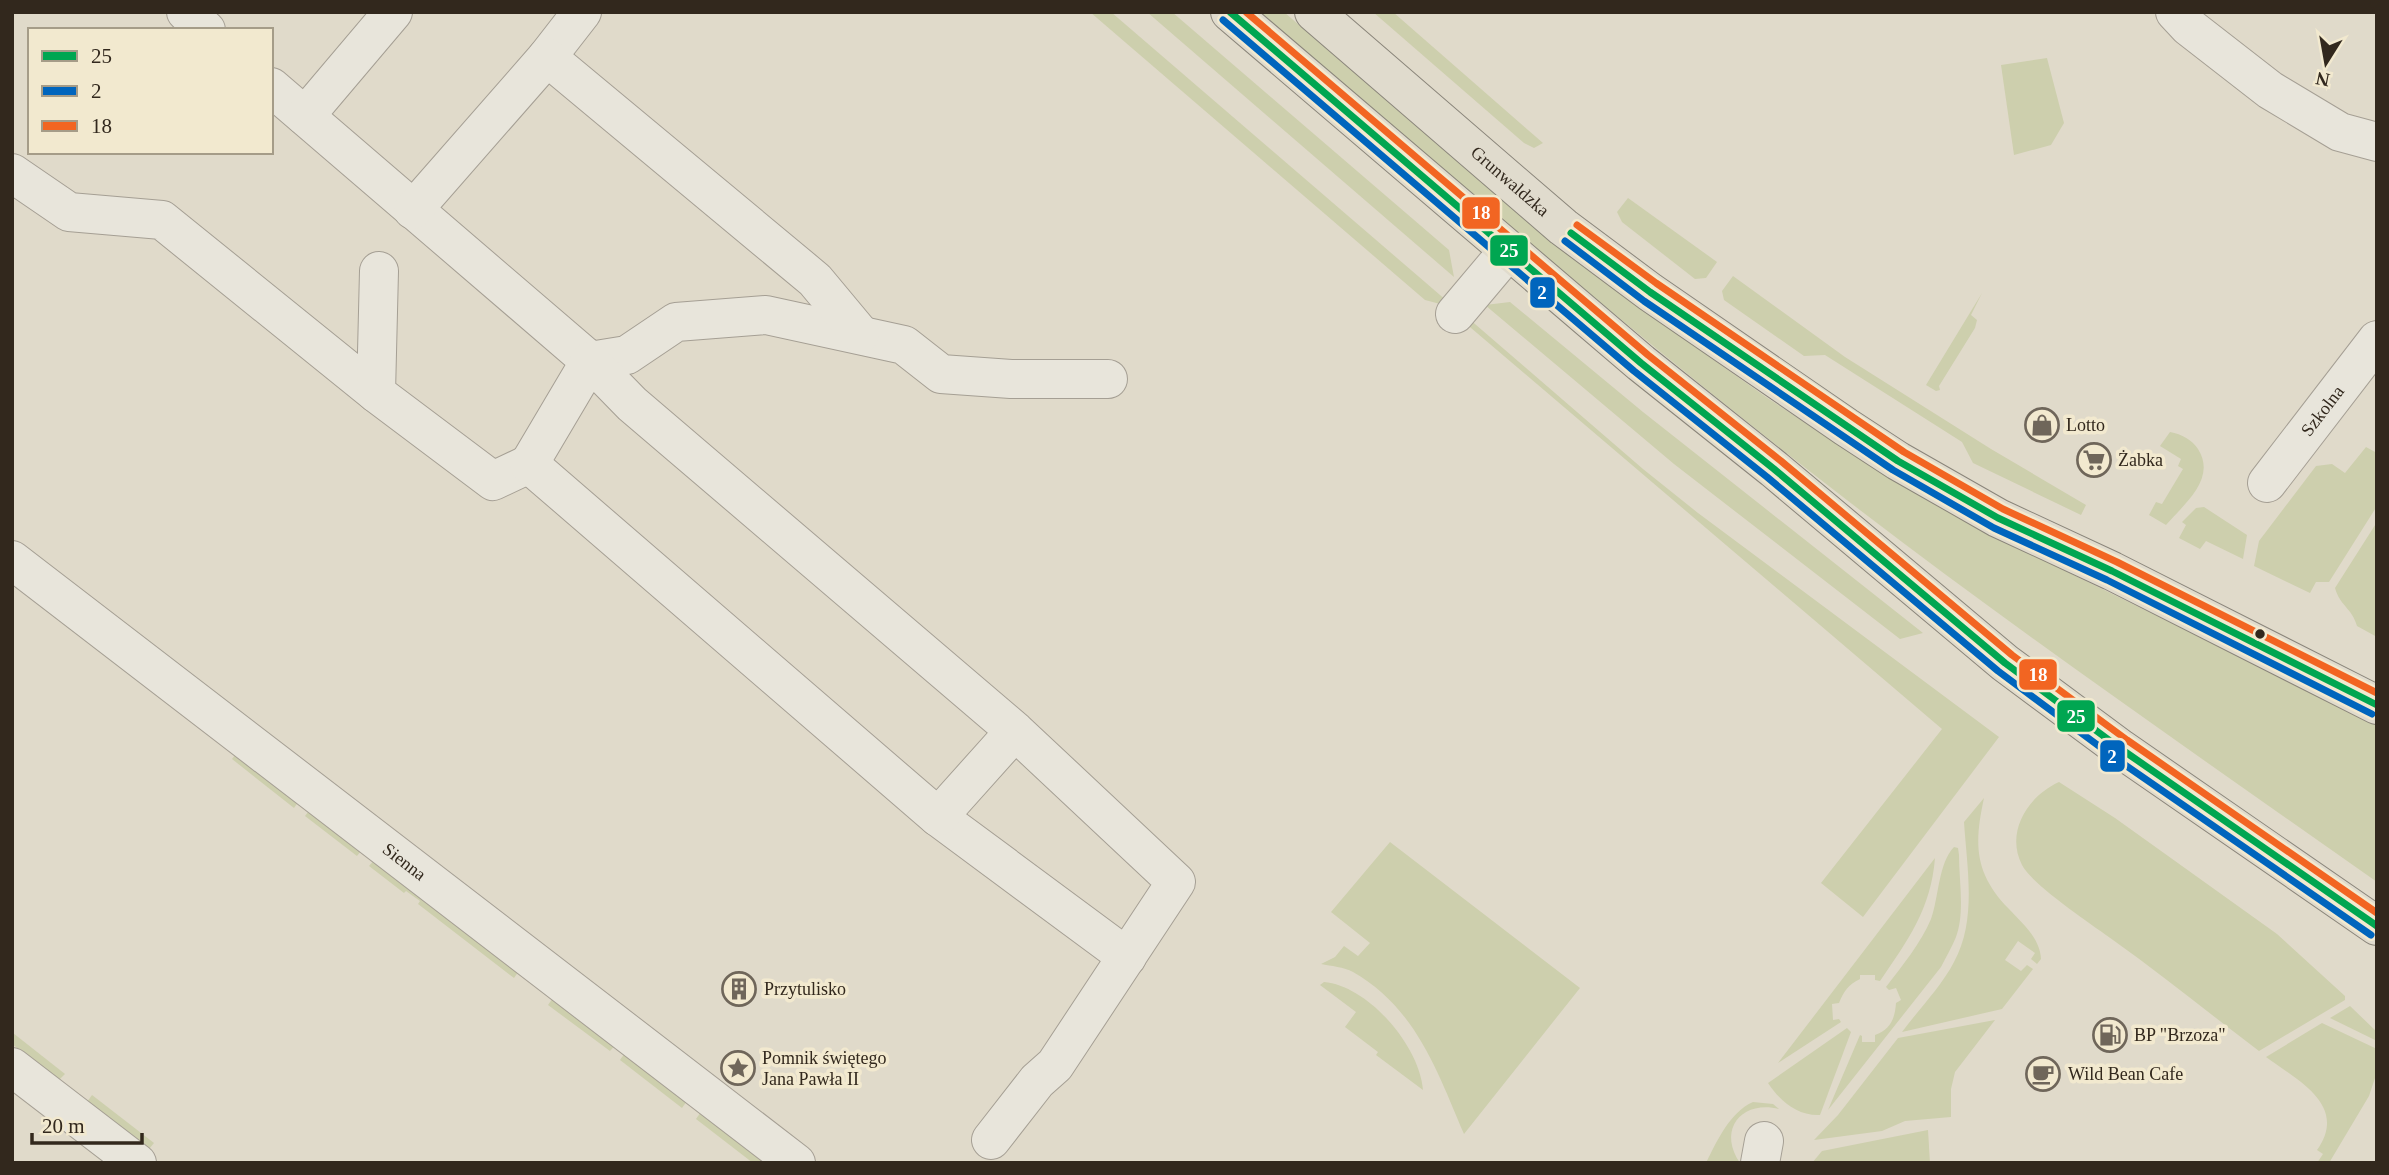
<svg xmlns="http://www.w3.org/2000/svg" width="2389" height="1175" viewBox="0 0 2389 1175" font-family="Georgia,serif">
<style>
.green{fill:#cdcfad}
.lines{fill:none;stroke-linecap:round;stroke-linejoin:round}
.minor-casing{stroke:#a59f94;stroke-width:40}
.major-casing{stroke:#8a857a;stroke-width:40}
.minor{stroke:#e8e5db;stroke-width:38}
.major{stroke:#e0dbcd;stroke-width:38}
.bus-1-casing{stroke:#f2e9cf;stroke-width:12}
.bus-2-casing{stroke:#f2e9cf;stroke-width:12}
.bus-3-casing{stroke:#f2e9cf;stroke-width:12}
.bus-1{stroke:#00a651;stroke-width:7}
.bus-2{stroke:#0065bd;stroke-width:7}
.bus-3{stroke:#f26522;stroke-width:7}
.bus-dot{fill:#32281d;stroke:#f2e9cf;stroke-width:2.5}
.labels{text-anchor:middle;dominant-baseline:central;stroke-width:7;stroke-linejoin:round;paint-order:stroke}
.street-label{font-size:18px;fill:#32281d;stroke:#f2e9cf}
.poi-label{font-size:18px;fill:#32281d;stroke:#f2e9cf;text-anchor:start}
.line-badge{stroke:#f2e9cf;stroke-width:2.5}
.badge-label{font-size:19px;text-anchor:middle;font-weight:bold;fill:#fff}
</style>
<rect width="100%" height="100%" fill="#e0daca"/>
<g class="green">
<path d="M1090,12H1111L1447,301L1444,305L1425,300Z"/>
<path d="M1147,12H1172L1449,250L1454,277Z"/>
<path d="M1260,12H1284L1496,195L1607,284L1766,397L1822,434L1970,524L2377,724V882C2187,748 1995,616 1812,473C1623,326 1442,169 1260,12Z"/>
<path d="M1373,12H1393L1543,143L1534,148L1524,143Z"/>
<path d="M2047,58L2064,123L2051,145L2014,155L2001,65Z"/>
<path d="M1628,198L1717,262L1706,278L1695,279L1622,222L1617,212Z"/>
<path d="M1733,276L1845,357L1991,449L2086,505L2081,515L1973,463L1962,442L1825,355L1804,356L1724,300L1722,291Z"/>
<path d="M1982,293L1971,315L1977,320L1975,328L1939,386L1940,390L1936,391L1926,385Z"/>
<path d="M1510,302L1643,412L1923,633L1900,639L1674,464L1485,305Z"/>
<path d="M1468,318L1643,469L1698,513L1999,737L1863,917L1821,883L1942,729L1464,322Z"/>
<path d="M2170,432C2182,434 2192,440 2198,449C2217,479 2184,504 2166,525L2149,515L2156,502L2162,504L2183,469L2178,466L2181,459L2160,446Z"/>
<path d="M2366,447L2377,453V506L2329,582H2316L2310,593L2254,566L2259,541L2316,466L2332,464L2345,473Z"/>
<path d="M2204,507L2247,535L2243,559L2206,541L2200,549L2179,538L2186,525L2182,522L2196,508Z"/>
<path d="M2377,522V637L2357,626C2352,608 2340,606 2335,588Z"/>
<path d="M239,750L301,798L294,808L232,759Z"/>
<path d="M2059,782L2115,818L2277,934L2345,996V1000L2259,1051C2210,1014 2162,975 2113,940C2093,925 2032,885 2022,865C2005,832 2028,796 2059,782Z"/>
<path d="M1984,798C1974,844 1974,873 2009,909C2022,923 2040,938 2041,959L2037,964L2031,959L2035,953L2018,941L2005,960L2021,971L2027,965L2033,969L2002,1009L1902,1032C1919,1009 1941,987 1954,962C1977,920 1967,868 1964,822Z"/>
<path d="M312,807L364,847L357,856L305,816Z"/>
<path d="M1390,842L1580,988L1464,1134C1437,1071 1416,1008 1353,972C1344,967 1331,966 1321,964L1335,957L1344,946L1358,956L1370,943L1331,912Z"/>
<path d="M1954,847L1958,848L1959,855C1959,881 1965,913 1956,937C1952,947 1946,957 1941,967L1828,1110L1860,1035L1862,1036V1042H1875V1035C1890,1030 1895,1019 1896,1003L1901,1000L1896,988L1889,990L1886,987C1902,966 1921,943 1931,919C1939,897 1938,864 1954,847Z"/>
<path d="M377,857L521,968L514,978L418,904L420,901L406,891L404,893L369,866Z"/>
<path d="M1935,858C1931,909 1908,940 1880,981L1875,980V975H1860V979C1848,985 1844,991 1839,1003L1832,1004L1833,1020L1839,1019L1841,1022L1778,1063Z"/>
<path d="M1324,982C1369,986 1420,1047 1423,1090L1376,1055L1378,1052L1345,1027L1356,1012L1320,985Z"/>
<path d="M555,995L617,1043L610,1051L548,1005Z"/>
<path d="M2350,1006L2377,1032V1041L2330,1018Z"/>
<path d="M1995,1020L1955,1072L1951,1089V1117L1905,1121L1882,1131L1814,1140L1838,1115L1898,1038Z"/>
<path d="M2322,1023L2377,1049V1072L2369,1096L2329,1163H2317L2323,1154L2317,1150C2349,1105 2297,1080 2266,1057Z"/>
<path d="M1847,1028L1851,1032L1820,1115C1797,1116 1780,1101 1768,1083Z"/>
<path d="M13,1033L65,1074L59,1080L12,1044Z"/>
<path d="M627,1050L689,1098L682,1108L620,1060Z"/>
<path d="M92,1095L154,1143L149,1149L87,1102Z"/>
<path d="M1753,1102L1773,1104L1779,1109C1742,1100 1717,1129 1740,1163H1706C1717,1141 1730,1112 1753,1102Z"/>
<path d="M703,1109L772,1163H753L696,1119Z"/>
<path d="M1928,1130L1930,1163H1812L1822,1151Z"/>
</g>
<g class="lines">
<g class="minor-casing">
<g id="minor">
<path d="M186,12L206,30"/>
<path d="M2175,12L2189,27L2270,90L2340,132L2377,142"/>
<path d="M547,57L582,12"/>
<path d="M271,87L590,361L627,355L676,322L766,315L904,345L941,374L1011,379H1108"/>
<path d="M305,116L393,12"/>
<path d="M12,173L69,212L162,220L376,393"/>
<path d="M413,210L547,57L815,280L860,334"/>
<path d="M379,271L376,393L493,481L529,464"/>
<path d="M1455,314L1508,251"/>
<path id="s1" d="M2267,483L2377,340"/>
<path id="s2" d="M12,560L796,1163"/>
<path d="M938,817L1127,957"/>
<path d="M12,1067L137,1163"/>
<path d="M991,1140L1037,1081L1055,1065L1176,882L1015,731L632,404L590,361L529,464L938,817L1015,731"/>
<path d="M1760,1163L1764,1141"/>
</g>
</g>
<g class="major-casing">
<g id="major">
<path d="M1230,12L1641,363L1774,469L2005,663L2121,749L2377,926"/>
<path id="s3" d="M1314,12L1563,227L1650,292L1846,427L1898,461L1998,518L2112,571L2377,705"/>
</g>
</g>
<use href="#minor" class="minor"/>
<use href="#major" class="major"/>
<g class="bus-1-casing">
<g id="bus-1">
<path d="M1230,12L1641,363L1774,469L2005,663L2121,749L2377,926"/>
<path d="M1571,233L1650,292L1898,461L1998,518L2112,571L2377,705"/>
</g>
</g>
<g class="bus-2-casing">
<g id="bus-2">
<path d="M1223,20L1634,371L1767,477L1998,671L2115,758L2371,935"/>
<path d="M1565,241L1644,301L1893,470L1994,528L2107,580L2372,714"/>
</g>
</g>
<g class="bus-3-casing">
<g id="bus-3">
<path d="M1246,12L1648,355L1781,461L2012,655L2127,740L2377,913"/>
<path d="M1577,225L1656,283L1904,452L2003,509L2117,562L2377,693"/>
</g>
</g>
<use href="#bus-1" class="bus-1"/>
<use href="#bus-2" class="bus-2"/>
<use href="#bus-3" class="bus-3"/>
</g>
<defs>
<g id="shop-ring" transform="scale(1.75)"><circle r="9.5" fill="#f2e9cf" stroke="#6f665a" stroke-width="1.5"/><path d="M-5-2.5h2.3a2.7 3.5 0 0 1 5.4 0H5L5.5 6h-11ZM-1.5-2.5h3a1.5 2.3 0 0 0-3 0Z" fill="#6f665a"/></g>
<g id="supermarket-ring" transform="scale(1.75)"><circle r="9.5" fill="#f2e9cf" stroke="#6f665a" stroke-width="1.5"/><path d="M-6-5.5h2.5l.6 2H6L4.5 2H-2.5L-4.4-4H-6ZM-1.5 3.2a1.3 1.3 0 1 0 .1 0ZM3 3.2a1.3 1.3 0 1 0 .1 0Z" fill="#6f665a"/></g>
<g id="building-ring" transform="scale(1.75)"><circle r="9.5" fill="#f2e9cf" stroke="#6f665a" stroke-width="1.5"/><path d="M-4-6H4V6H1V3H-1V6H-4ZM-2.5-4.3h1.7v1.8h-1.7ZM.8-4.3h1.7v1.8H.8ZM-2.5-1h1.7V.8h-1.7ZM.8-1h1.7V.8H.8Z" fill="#6f665a"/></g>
<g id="fuel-ring" transform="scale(1.75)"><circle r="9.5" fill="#f2e9cf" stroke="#6f665a" stroke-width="1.5"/><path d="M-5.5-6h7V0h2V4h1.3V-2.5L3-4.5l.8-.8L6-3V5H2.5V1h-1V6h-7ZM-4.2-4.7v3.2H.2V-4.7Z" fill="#6f665a"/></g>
<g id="sight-ring" transform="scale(1.75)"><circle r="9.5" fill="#f2e9cf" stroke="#6f665a" stroke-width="1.5"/><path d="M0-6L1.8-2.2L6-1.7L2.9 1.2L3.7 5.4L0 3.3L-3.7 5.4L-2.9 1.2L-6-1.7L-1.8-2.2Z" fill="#6f665a"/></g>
<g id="cafe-ring" transform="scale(1.75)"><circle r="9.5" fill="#f2e9cf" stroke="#6f665a" stroke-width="1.5"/><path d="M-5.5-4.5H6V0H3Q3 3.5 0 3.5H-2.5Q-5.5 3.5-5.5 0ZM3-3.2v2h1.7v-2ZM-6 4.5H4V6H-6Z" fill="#6f665a"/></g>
</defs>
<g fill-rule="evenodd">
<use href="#shop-ring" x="2042" y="425"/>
<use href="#supermarket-ring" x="2094" y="460"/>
<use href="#building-ring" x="739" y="989"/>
<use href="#fuel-ring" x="2110" y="1035"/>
<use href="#sight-ring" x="738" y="1068"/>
<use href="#cafe-ring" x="2043" y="1074"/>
</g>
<circle class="bus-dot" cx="2260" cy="634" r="6"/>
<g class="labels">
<g class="street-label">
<text stroke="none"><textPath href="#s3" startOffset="259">Grunwaldzka</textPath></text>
<text stroke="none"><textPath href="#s1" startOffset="91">Szkolna</textPath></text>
<text stroke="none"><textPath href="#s2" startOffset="495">Sienna</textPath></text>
</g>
<g class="poi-label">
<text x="2066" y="425">Lotto</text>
<text x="2118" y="460">Żabka</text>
<text x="764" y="989">Przytulisko</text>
<text x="2134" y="1035">BP "Brzoza"</text>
<text x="762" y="1058">Pomnik świętego<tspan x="762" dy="21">Jana Pawła II</tspan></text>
<text x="2068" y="1074">Wild Bean Cafe</text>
</g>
</g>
<g class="line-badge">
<rect x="1461" y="196" width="40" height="34" rx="7" fill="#f26522"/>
<rect x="1489" y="234" width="40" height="33" rx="7" fill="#00a651"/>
<rect x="1529" y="276" width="27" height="33" rx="7" fill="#0065bd"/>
<rect x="2018" y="658" width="40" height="33" rx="7" fill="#f26522"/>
<rect x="2056" y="699" width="40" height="34" rx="7" fill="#00a651"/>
<rect x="2099" y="739" width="27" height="34" rx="7" fill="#0065bd"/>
</g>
<g class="badge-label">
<text x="1481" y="219">18</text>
<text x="1509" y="257">25</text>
<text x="1542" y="299">2</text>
<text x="2038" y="681">18</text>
<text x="2076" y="723">25</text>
<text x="2112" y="763">2</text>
</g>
<rect width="2389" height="1175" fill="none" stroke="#32281d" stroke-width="28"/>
<rect x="28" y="28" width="245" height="126" fill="#f2e9cf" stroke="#a59c88" stroke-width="2"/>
<rect x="42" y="51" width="35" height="10" fill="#00a651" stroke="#a59c88" stroke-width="2"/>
<text x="91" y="63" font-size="21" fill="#32281d">25</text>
<rect x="42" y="86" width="35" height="10" fill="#0065bd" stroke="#a59c88" stroke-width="2"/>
<text x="91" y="98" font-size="21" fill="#32281d">2</text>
<rect x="42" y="121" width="35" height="10" fill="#f26522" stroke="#a59c88" stroke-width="2"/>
<text x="91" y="133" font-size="21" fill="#32281d">18</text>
<g transform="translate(2326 63) rotate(191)" stroke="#f2e9cf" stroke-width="5" paint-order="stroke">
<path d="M0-5L12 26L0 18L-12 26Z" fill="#32281d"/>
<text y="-10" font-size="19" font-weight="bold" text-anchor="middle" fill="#32281d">N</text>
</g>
<path d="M32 1133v10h110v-10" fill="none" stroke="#32281d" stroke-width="3.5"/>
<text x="42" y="1133" font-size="21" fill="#32281d" stroke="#f2e9cf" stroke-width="5" paint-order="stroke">20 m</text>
</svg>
